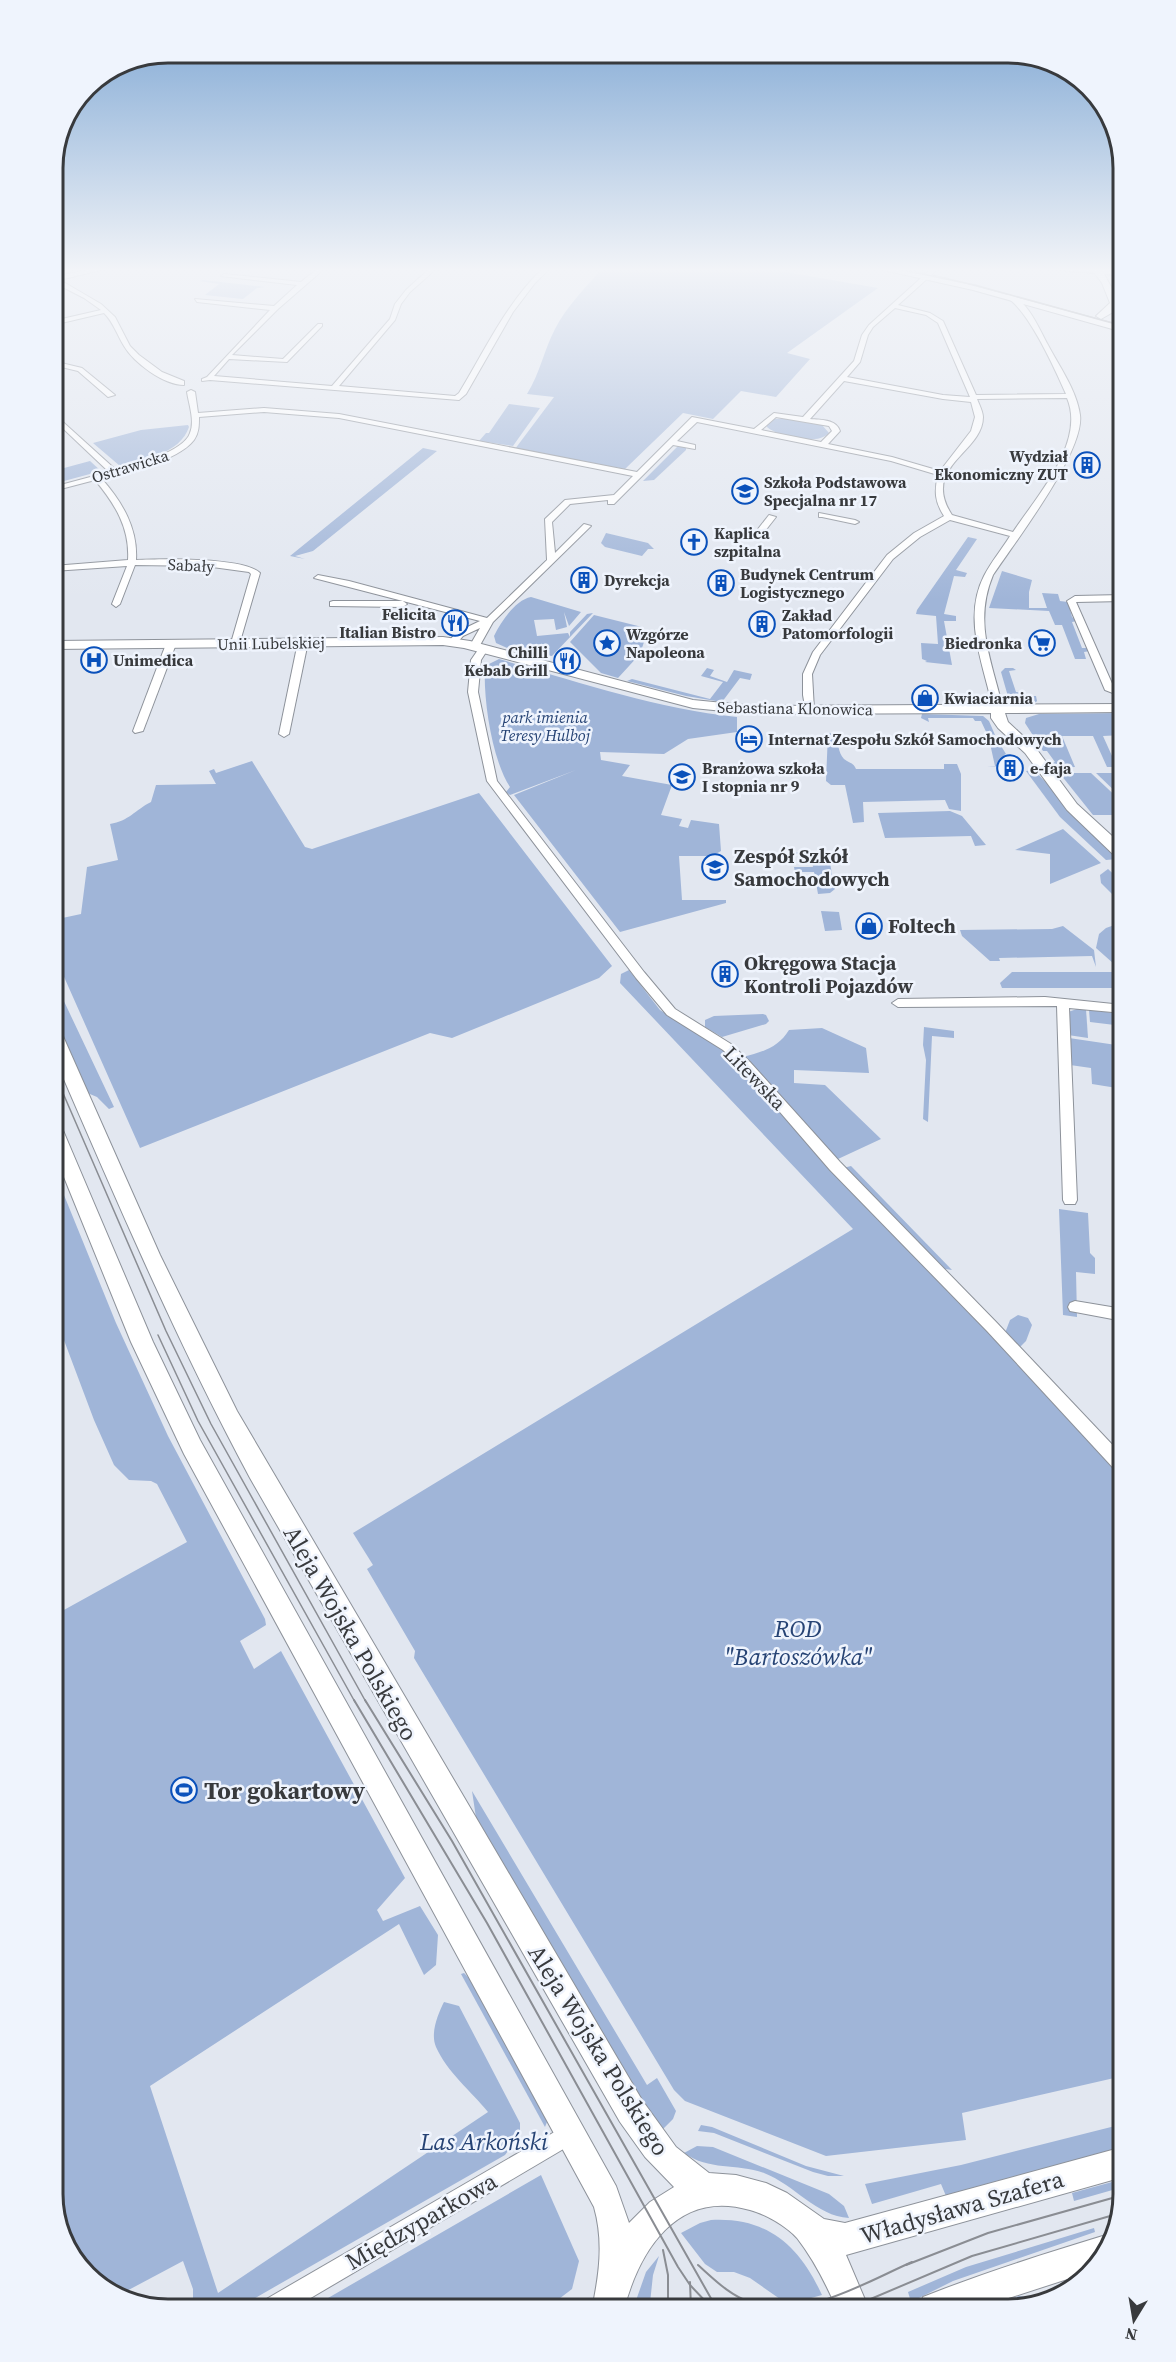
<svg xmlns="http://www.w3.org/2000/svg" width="1176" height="2362" viewBox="0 0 1176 2362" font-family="'Source Serif 4',serif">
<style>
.green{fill:#a0b5d8}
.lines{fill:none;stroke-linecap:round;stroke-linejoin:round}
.street-casing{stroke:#8d929a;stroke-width:2}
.secondary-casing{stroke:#8d929a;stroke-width:2}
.street{fill:#fff;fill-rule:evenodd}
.secondary{fill:#fff;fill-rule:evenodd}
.tram-far1{stroke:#8a8d93;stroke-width:1.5}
.tram{stroke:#8a8d93;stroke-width:2}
.labels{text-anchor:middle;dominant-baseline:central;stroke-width:5;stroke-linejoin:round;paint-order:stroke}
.far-poi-label{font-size:16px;font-weight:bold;fill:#383a3d;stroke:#eff4fd;text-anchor:start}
.far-street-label{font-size:16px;fill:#383a3d;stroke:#eff4fd}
.far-park-label{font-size:16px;font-style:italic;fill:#264374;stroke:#eff4fd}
.poi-label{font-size:20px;font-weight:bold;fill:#383a3d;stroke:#eff4fd;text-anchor:start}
.street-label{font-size:20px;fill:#383a3d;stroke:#eff4fd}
.near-park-label{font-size:24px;font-style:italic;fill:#264374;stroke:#eff4fd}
.near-street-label{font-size:24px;fill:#383a3d;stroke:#eff4fd}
.near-poi-label{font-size:24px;font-weight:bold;fill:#383a3d;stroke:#eff4fd;text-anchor:start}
.rim{fill:none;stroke:#383a3d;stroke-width:3}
</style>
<rect width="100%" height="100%" fill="#e2e7f0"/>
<g class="green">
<path d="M602,269H768L878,288L787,353L810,359L776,397L741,391L713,419L683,413L625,469L515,449L554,397L527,394C540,373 544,350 555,329C567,306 585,288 602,269Z"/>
<path d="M203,280L265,287L257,288L243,299L205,295L219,284L199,281Z"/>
<path d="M509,404L540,408L513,446L479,441L486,433H489Z"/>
<path d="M790,418L822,425L829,433C817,446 779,437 767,427L766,424L774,419Z"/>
<path d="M188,425L189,427C180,454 143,460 120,466L93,443L141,430Z"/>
<path d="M679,445L686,448V450L654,480L643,481Z"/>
<path d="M423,448L437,451L313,551L295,556L305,559L290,556Z"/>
<path d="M90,461L101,471L53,484V471Z"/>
<path d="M606,533L648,543L654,549H648L642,556L605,547L601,543Z"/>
<path d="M968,537L977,539L956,570L967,573L965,577L954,576L944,614L956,616V621H944L952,665L925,662L927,661L922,659L921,643L938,644L936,616L916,614L917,610Z"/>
<path d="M1002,571L1032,580L1029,592V608H1047L1042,593L1058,594L1060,601L1068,602L1072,617L1077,621L1072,622L1082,648H1089L1090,651L1084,652L1086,659H1075L1062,625H1055L1049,611L989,608Z"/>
<path d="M531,597L581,612L569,626L564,612L567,627L556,630L554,619L534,620L537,636L568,633L570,637V632L587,614L593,613L552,656L512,650L496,643L494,636C501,622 515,600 531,597Z"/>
<path d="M594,615L642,627L643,631H636L637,636H644L641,638V642H644L640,654L618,678L601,673L570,642Z"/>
<path d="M499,659C578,682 655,708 737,717V732L688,739L664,754L600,752L601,760L630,765L622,776L672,785L661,815L682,819L679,826L688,828L691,820L719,824L721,851L712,856H679L682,900H726V903L620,932L514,795L576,770L510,795L506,792L510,787C492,760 483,699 485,666Z"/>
<path d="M707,668L714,670L710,676L727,682L734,670L752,674L750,680L740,678L722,702L686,696L627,681L632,679L710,699L723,682L701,676Z"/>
<path d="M1005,668H1013L1016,670L1009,671L1016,692L1024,693L1025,696H1036L1037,701L1035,703H1017L1009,700L1001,672Z"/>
<path d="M1123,713V735L1103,736L1117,767H1107L1093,736H1062L1075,767L1055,768L1052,763L1055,762L1047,751H1043L1025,723L1026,718L1039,714Z"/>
<path d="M922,714L983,716L989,721L995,735L988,736L981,721H975L973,718H928L929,722L921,718Z"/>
<path d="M828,733L836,734C838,742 838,753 844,759C850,764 853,762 856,769H944V764H957L961,774V811L949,809L945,800L863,802L864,822L853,823L845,785H831L826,781Z"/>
<path d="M989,739L998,741L1006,754L1004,755L1008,761L1006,762L1009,764H1006L1007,767L987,766H995Z"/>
<path d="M252,761L305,847L312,849L479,793L612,966L599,978L452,1038L430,1033L140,1148L53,952V920L81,914L87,867L118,860L110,824C129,821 135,810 151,802L156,785L216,784L209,771L214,769L216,773Z"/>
<path d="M1034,770L1117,857V859L1106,860L1060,817L1026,771Z"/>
<path d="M1063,773H1091L1123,803V815H1093L1061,775Z"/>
<path d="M1096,773H1119L1123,781V799Z"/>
<path d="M950,811L962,816L986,845L975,846L971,836L885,838L878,813Z"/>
<path d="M1063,829L1101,863L1050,884V854L1015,850Z"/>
<path d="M802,851L828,853L835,889L830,893L818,894L814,872H795L794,867H813L810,854H790Z"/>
<path d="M1108,869L1123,883V905L1101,883L1100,875Z"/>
<path d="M821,911L839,912L842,930L825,931Z"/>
<path d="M1123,922V972L1096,948L1099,934L1106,928Z"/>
<path d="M1063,926L1094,950L1096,967L1092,956L999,958L1000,961H990L962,936L960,930L1052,929Z"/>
<path d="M629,970L660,1010L723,1049L744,1068L1123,1472V2076L962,2113L966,2140L826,2156L685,2101L674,2090L414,1658L415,1651L367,1569L373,1565L353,1533L853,1229L620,983L621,974Z"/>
<path d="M1012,972H1116L1123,977V988H1002L1000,983Z"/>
<path d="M53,978L114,1107L109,1109L97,1097L85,1092L53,1018Z"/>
<path d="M1077,1009H1086L1088,1038L1068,1035V1012Z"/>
<path d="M1089,1010L1123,1014V1026L1090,1022Z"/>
<path d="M763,1014L766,1015L769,1021L766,1024L722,1037L705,1027V1020L714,1016Z"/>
<path d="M924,1027L954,1031V1038L932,1036L928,1122L923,1119L926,1060L923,1045Z"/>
<path d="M822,1028L866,1048L869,1073L794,1070V1083L825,1085L881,1139L838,1159L743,1057C762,1052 778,1048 789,1030Z"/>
<path d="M1069,1038L1123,1046V1089L1092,1084L1091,1068L1070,1065Z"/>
<path d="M851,1166L952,1270L939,1268L843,1168Z"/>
<path d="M53,1168L116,1323L168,1436L265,1619L266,1625L240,1641L254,1669L281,1651L405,1878L377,1910L383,1921L420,1906L438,1935L436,1965L424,1975L399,1924L150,2086L218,2293L488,2112C471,2091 447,2072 436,2047C430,2033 438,2014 444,2002L459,2006L520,2123V2135L505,2155L236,2309H193V2289L183,2261L121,2294L98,2286L61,2238L53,2194V1616L187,1542L157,1484L151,1481L129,1480L114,1465L94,1420L53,1311Z"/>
<path d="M1059,1209L1088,1213L1090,1253L1095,1258V1274L1076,1272L1077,1317L1063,1315Z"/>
<path d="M1018,1315L1028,1318L1032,1325L1026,1341L1019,1348L1005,1333L1010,1320Z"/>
<path d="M472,1791L647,2085L657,2078L676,2111L673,2119L661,2131L649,2114L478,1831Z"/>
<path d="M464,1973L469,1978L544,2113L547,2122L545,2127L461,1974Z"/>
<path d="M1123,2124V2147L946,2196L941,2184L872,2204L865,2184L961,2165Z"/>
<path d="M701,2125L712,2127L806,2166L844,2176H828L813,2172L714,2133L698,2131Z"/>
<path d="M697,2146L713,2147L829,2194L844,2206L849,2218C816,2216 795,2185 764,2173C736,2163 709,2171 684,2153Z"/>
<path d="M541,2175L579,2261L572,2289L555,2302L551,2309H309Z"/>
<path d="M1123,2179V2187L1074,2201L1072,2193Z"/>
<path d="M711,2220C767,2217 799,2245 822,2295L804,2300L780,2299L750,2278L734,2272H717L705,2264L681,2233L700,2223Z"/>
<path d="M1094,2228L1095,2232L953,2281L911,2302L908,2292L966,2267Z"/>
<path d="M659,2256L653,2275L650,2303L652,2309H633L646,2272Z"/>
<path d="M1019,2296L1026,2297L1034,2304L1008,2309H982Z"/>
</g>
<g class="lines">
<g class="street-casing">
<g id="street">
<path d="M92,269H104L60,280L101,304L115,317L130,346L139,355L162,372L184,381V385C164,385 134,363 124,346C117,335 114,323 104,313L53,325V321L101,310L84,298L53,282V277Z"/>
<path d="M317,269H324L278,309L232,355L283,359L318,324H322V326L287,362L229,359L214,376L332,386L390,319L395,304L406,290L429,269H436L410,292L401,304L395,320L339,386L455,396L459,393C485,350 506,304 542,269H549L535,283L513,312L466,394L459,400L210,380L202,381V379L207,377L270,310L197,302L195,299L274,306L297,285L221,276L224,274L301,282Z"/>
<path d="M931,269H938L898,305L930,313L943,321L976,395L1066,394C1055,369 1028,309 1006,297L1009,295C1028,300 1039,329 1048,345C1059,366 1077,391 1080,415C1085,451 1015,542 993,575C973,623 992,661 1003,709L1001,711L993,709C984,665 962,619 984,576C991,562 1002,549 1010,536L950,520L920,537L893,559L820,655L812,674L814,710L806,712L803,695V674L813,652L887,555L914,533L944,516C935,502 934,492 938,475L891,461L697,422L677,441L695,445V449L673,445L614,504H608V500L570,504L552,522L555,553L584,524L591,526L493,622L479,647L474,650L469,647L480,628L463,636L456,644L448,642L457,632L480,621L314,578L318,575L349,581L487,618L547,560L545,519L565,500L614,495L633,476L339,418L264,412L199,417C199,425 199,433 194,440C178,461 127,472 102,479C122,502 138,528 136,560C161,559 244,557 260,573L239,645L231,643L251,574L249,572L205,566L135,565L120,604L116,607L112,604L127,566L53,571V566L128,560C130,528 115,504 95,480L53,491V487L109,472L53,419V413L116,470C134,465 184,452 190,433C195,421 189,405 187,392L191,390L195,392L198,413L264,408L339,414L637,472L692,417L754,429L774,413L803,417L854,361L862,335L869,325ZM895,308L926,315L938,323L970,397L943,395L847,377L860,362L868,335L873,327ZM844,381L943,399L971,402L975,417L971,431L940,471L892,457L828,444L840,431C836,419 821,420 810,419ZM1067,398C1086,442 1037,496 1013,532L952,515C920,466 983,453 983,417C983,412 979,404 977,399ZM776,417L829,426L832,431L821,442L761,430Z"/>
<path d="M1043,269H1098L1100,271L1097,273Z"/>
<path d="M53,361L82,368L115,395L108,397L78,371L53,365Z"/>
<path d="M819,513L855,520L859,522L855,524L822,517H819Z"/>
<path d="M769,515L776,517L765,531H759L758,529Z"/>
<path d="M1123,595V601L1076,602L1114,688L1123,691V697L1105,690L1067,601L1075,596Z"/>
<path d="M333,601H403L407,604L403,607L330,606V602Z"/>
<path d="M303,639L308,642L289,734L284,737L279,734L298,642Z"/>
<path d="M171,641L176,644L143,731L135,733L133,731L166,644Z"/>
<path d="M483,646L488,649L481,660L478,692L497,781L644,972L675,1009L731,1044L750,1062L840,1162L997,1323L1123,1456V1474L1117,1472L987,1331L830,1170L742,1068L723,1050L667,1015L636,978L487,781L468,692L471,660L480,647Z"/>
<path d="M1045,997L1123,1005V1013L1069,1008L1077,1200L1075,1204H1065L1063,1200L1057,1006L898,1007L892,1003L898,999Z"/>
<path d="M1075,1301L1123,1309V1321L1070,1311L1068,1307L1070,1303Z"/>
<path d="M570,2123L577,2127L581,2134L577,2141L292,2309H260L263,2301Z"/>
</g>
</g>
<g class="secondary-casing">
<g id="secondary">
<path d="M879,269H900L944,278L1123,326V332L973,290Z"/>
<path d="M1094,269H1123V275L1104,274L1120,303L1115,311L1101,319L1096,316L1110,303L1102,283L1093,271Z"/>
<path d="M443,637L470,641L693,700L754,706L1123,704V712L1005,713L1008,722L1035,747L1077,804L1123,846V859L1117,858L1067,810L1025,753L998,728L991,718V713L754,714L693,708L464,648L443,645L53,649V641Z"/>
<path d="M53,1028L59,1029L62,1034L160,1255L237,1411L642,2100L676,2147L709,2173L736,2175L766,2183L787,2193L824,2219L845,2223L1123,2147V2177L846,2255L869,2309H837C826,2284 814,2260 797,2238C786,2226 765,2214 750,2210C678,2189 640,2249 624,2309H592C599,2275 604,2242 594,2207L184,1454L131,1342L53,1150V1121L60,1123L62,1128L153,1342L200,1440L616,2186L629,2223L650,2202L674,2187L645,2157L620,2122L250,1478C176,1340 115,1197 53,1054Z"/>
<path d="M1106,2235L1110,2237L1104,2258L1086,2273L975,2309H919L923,2297C983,2273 1044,2254 1106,2235Z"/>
</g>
</g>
<use href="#street" class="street"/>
<use href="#secondary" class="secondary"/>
<g class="tram-far1">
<path d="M898,269L975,285L1123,326"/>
<path d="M53,1070L166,1331L211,1424L366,1702"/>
<path d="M158,1335L198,1421L355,1702"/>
</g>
<g class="tram">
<path d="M354,1700L487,1923L678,2267L690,2285L708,2304"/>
<path d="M365,1700L452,1841L717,2309"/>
<path d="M663,2250L668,2275V2309"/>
<path d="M698,2265C714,2279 729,2295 750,2302C804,2321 864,2283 912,2262"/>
<path d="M906,2265L988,2233L1123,2195"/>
<path d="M690,2282L691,2309"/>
<path d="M847,2309L972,2256L1117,2214"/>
</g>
</g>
<linearGradient id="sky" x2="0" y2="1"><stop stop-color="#7aa4d2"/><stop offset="0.45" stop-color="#f2f4f8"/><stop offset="1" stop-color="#f2f4f8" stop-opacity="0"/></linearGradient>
<rect width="1176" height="600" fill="url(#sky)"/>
<defs>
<g id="building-ring" transform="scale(1.35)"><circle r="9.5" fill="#eff4fd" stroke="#0a51bb" stroke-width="1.5"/><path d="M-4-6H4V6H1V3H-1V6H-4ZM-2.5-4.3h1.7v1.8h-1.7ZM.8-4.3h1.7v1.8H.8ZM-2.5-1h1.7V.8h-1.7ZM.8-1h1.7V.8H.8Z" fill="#0a51bb"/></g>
<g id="school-ring" transform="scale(1.35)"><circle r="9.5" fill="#eff4fd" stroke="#0a51bb" stroke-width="1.5"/><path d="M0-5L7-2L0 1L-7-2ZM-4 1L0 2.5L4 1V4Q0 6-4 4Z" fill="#0a51bb"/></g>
<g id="church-ring" transform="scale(1.35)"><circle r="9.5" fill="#eff4fd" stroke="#0a51bb" stroke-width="1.5"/><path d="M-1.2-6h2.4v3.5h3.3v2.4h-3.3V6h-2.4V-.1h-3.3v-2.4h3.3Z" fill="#0a51bb"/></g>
<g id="restaurant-ring" transform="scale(1.35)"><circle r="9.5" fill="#eff4fd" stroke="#0a51bb" stroke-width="1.5"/><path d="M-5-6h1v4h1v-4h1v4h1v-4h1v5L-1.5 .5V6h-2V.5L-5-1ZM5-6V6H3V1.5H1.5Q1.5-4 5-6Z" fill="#0a51bb"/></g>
<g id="sight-ring" transform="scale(1.35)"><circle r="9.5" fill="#eff4fd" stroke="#0a51bb" stroke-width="1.5"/><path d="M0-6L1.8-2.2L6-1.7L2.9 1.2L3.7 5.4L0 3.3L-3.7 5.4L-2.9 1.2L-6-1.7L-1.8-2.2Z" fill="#0a51bb"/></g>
<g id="supermarket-ring" transform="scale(1.35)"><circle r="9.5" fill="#eff4fd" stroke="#0a51bb" stroke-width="1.5"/><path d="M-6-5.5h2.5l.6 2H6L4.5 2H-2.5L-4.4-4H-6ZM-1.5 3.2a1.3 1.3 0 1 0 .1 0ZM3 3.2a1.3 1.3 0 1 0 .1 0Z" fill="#0a51bb"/></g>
<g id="hospital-ring" transform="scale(1.35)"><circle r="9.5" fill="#eff4fd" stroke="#0a51bb" stroke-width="1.5"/><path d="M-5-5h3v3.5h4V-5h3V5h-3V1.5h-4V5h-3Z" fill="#0a51bb"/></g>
<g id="shop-ring" transform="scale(1.35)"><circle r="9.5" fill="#eff4fd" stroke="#0a51bb" stroke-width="1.5"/><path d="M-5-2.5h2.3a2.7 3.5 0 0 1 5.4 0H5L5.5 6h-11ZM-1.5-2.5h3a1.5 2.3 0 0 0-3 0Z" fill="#0a51bb"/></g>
<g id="hotel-ring" transform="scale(1.35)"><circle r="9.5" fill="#eff4fd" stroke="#0a51bb" stroke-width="1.5"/><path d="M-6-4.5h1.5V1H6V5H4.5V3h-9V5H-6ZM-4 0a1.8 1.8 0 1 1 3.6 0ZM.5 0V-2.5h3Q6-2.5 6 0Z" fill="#0a51bb"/></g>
<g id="stadium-ring" transform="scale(1.35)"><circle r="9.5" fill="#eff4fd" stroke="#0a51bb" stroke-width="1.5"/><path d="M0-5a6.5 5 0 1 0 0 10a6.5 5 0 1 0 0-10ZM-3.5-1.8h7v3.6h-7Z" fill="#0a51bb"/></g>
</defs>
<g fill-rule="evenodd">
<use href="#building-ring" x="1087" y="465"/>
<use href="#school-ring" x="745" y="491"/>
<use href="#church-ring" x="694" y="542"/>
<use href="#building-ring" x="584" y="580"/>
<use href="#building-ring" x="721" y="583"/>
<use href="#restaurant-ring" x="455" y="623"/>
<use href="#building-ring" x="762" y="624"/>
<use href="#sight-ring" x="607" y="643"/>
<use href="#supermarket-ring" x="1042" y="643"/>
<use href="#hospital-ring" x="94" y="660"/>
<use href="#restaurant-ring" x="567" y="661"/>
<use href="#shop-ring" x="925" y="698"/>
<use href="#hotel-ring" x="749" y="739"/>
<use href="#building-ring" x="1010" y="768"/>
<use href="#school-ring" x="682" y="777"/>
<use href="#school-ring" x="715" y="867"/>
<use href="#shop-ring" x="869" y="926"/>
<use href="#building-ring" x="725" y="974"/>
<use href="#stadium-ring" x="184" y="1790"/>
</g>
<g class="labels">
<g class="far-poi-label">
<text x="1068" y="456" text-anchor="end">Wydział<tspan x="1068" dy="18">Ekonomiczny ZUT</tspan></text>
<text x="764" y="482">Szkoła Podstawowa<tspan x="764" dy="18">Specjalna nr 17</tspan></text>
<text x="714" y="533">Kaplica<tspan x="714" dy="18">szpitalna</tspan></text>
<text x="740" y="574">Budynek Centrum<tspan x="740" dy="18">Logistycznego</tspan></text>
<text x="604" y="580">Dyrekcja</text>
<text x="436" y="614" text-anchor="end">Felicita<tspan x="436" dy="18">Italian Bistro</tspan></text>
<text x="782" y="615">Zakład<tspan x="782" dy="18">Patomorfologii</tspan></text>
<text x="626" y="634">Wzgórze<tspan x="626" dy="18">Napoleona</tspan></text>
<text x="1022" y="643" text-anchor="end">Biedronka</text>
<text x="548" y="652" text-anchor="end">Chilli<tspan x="548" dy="18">Kebab Grill</tspan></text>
<text x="113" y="660">Unimedica</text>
<text x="944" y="698">Kwiaciarnia</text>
<text x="768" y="739">Internat Zespołu Szkół Samochodowych</text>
<text x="702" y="768">Branżowa szkoła<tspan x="702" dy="18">I stopnia nr 9</tspan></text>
<text x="1030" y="768">e-faja</text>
</g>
<g class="far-street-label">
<text transform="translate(130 466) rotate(-17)">Ostrawicka</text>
<text transform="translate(191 565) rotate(3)">Sabały</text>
<text transform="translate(271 643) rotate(-1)">Unii Lubelskiej</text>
<text transform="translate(795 708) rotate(1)">Sebastiana Klonowica</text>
</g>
<g class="far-park-label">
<text x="545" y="717">park imienia<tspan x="545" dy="18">Teresy Hulboj</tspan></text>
</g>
<g class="poi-label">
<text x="734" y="856">Zespół Szkół<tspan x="734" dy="23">Samochodowych</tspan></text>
<text x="888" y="926">Foltech</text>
<text x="744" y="963">Okręgowa Stacja<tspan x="744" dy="23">Kontroli Pojazdów</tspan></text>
</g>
<g class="street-label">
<text transform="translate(755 1078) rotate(46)">Litewska</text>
</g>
<g class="near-park-label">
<text x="798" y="1628">ROD<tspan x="798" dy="28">"Bartoszówka"</tspan></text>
<text x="484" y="2141">Las Arkoński</text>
</g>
<g class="near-street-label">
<text transform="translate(351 1633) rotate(60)">Aleja Wojska Polskiego</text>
<text transform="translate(599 2050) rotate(58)">Aleja Wojska Polskiego</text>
<text transform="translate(962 2207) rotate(-16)">Władysława Szafera</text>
<text transform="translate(421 2221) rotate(-30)">Międzyparkowa</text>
</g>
<g class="near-poi-label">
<text x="204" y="1790">Tor gokartowy</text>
</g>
</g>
<path d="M0 0H1176V2362H0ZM168 63H1008A105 105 0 0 1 1113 168V2194A105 105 0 0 1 1008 2299H168A105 105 0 0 1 63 2194V168A105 105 0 0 1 168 63Z" fill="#eff4fd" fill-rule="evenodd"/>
<path class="rim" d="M168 63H1008A105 105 0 0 1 1113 168V2194A105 105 0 0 1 1008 2299H168A105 105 0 0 1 63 2194V168A105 105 0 0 1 168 63Z"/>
<g transform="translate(1134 2320) rotate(191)" stroke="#eff4fd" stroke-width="4.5" paint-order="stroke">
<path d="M0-4.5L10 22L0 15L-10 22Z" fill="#383a3d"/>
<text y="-9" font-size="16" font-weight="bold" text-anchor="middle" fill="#383a3d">N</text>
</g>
</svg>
